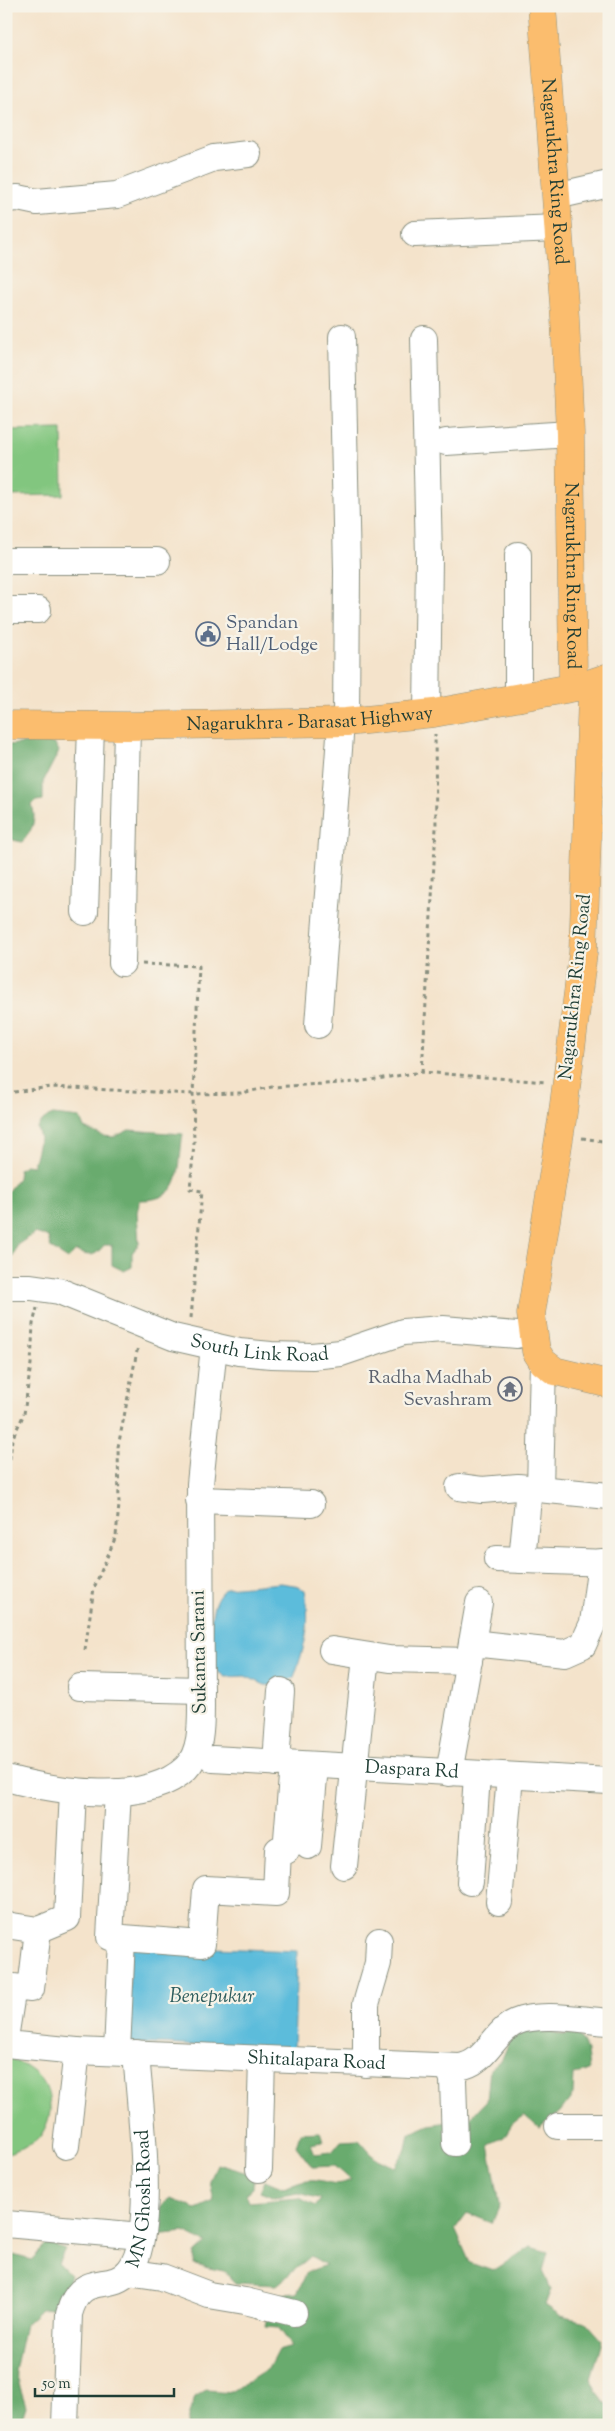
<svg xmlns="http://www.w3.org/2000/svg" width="615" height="2431" viewBox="0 0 615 2431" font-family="'Sorts Mill Goudy',serif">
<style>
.green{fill:#82c67f;stroke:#50825a}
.forest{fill:#69ab6e;stroke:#447451}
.water{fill:#5cbcdb;stroke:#3e7c88}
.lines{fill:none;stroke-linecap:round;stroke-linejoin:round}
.minor-casing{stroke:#8a9080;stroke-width:28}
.major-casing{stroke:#8a9080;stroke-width:29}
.path{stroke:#8a9080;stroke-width:3;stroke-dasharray:4 4;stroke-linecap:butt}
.minor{stroke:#fff;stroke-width:26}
.major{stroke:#fbbd6e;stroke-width:28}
.labels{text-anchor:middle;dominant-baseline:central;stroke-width:4.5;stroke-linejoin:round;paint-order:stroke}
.street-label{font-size:19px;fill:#1f3d34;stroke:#f7f3e8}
.service-label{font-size:19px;fill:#4e5e75;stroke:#f7f3e8;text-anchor:start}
.worship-label{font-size:19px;fill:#5b616d;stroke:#f7f3e8;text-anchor:end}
.water-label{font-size:20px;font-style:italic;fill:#2e5d5e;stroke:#f7f3e8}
</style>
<rect width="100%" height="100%" fill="#f7f3e8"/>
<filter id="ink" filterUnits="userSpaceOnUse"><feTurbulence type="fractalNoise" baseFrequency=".02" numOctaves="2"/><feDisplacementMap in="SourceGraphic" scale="10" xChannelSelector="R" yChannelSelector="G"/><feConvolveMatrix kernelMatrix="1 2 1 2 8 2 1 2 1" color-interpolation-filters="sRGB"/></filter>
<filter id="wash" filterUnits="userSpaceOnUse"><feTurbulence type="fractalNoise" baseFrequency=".0096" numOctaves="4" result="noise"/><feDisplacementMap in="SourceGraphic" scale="20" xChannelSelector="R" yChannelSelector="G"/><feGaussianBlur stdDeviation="1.12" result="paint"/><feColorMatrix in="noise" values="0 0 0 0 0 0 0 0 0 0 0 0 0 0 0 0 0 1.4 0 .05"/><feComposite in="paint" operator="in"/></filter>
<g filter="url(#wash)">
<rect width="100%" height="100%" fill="#f4e3cb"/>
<g class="green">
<path d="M62,429L63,495L6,496V430Z"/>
<path d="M6,2056C33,2069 51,2079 50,2111C49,2121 44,2132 38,2139C31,2146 15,2150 6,2154Z"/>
</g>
<g class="forest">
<path d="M36,739L55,744L59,751L43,782V800L36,801L32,805C37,820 32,831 22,842L13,840L6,835V745L30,743Z"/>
<path d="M53,1115L80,1118L84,1128L103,1136L114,1137L129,1130L183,1134C177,1165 186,1201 140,1200L137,1212L139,1244L132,1253V1267L124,1271L112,1265V1245H104C95,1257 90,1257 76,1251L68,1259L51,1248L48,1237L35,1233L17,1245L13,1257L6,1262V1194L18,1178L19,1169L25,1165L33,1166L40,1138L37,1127L44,1119Z"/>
<path d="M530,2028L561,2035L578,2033L587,2051L589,2071L574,2074L573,2095L560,2112L539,2128L524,2115L512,2124L504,2137L489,2144L500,2205L492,2223L467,2213L455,2229L470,2263L493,2271L530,2247L548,2252L543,2271L551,2289L545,2305L561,2316L586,2322L602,2340L591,2379L605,2404L609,2405V2425H187L195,2397L206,2390L232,2392L268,2369L278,2350L292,2346L278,2327L266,2326L270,2308L282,2294L297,2293L307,2272L326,2265L311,2256L277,2285L235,2283L224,2271L194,2265L195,2253L206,2243L184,2232L155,2235L158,2209L171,2198L196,2209L214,2201L210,2181L217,2164L254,2175L253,2188L246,2194L249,2202L299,2198L316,2206L321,2199L298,2193L275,2197L260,2191L265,2180L284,2188C295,2183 303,2179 316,2180C332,2182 334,2187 351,2180L335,2166L312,2167L296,2146L300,2133L320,2132L323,2142L311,2144L315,2154L332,2152L341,2141L359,2140L375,2158L395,2167L406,2149L409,2134L429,2125L470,2118L487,2100L490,2069L502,2059L510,2040Z"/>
<path d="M48,2243L65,2249L58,2263L70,2275L62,2307L41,2309L25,2324L15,2371L26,2406L20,2425H6V2247L10,2254L31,2260Z"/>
</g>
<g class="water">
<path d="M281,1583L294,1585L305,1590C311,1625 306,1643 294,1677L280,1686L265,1685L245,1676L225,1677L213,1668C213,1644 204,1604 226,1588Z"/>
<path d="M131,1945L297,1951L294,2049L127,2043Z"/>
</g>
</g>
<g filter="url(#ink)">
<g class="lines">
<g class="minor-casing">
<g id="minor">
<path d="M556,196L609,184"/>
<path d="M6,199L18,198L37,202L117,195L214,158L248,154"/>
<path d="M415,234L558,228"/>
<path d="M342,337L347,571L346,722"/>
<path d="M424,339L429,557L427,714"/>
<path d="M446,442L570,434"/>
<path d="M518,555V698"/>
<path d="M6,561H157"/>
<path d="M6,610H38"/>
<path d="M85,912L91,726"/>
<path d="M122,963L127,726"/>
<path d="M318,1025L341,723"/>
<path id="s1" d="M6,1287H31L59,1291L173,1337L239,1352L271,1355L312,1356L341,1353L403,1332L443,1329L517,1335"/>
<path d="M459,1487L482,1490L518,1487L609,1496"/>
<path d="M540,1489L543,1362"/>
<path d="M199,1500L311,1504"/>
<path d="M497,1559L609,1563"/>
<path d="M522,1560L529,1488"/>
<path d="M472,1643L565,1653L583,1645L593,1623L601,1562"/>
<path d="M332,1650L389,1659L469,1661"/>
<path d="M80,1687L201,1690"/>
<path id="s2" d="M213,1759L609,1781"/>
<path d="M276,1763L281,1691"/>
<path d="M449,1773L479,1603"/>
<path d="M6,1778C55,1791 145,1807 186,1768C201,1753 201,1726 201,1706L200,1484L214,1346"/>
<path d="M118,1792L110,1937L202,1944L206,1889L276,1893L278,1850L286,1851L293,1764"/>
<path d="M308,1846L315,1766"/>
<path d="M344,1866L366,1656"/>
<path d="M470,1882L477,1775"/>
<path d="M499,1902L510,1776"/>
<path d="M6,1925L38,1930L31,1989L13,1987L6,2032"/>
<path d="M38,1930L67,1918L73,1791"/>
<path id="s3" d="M6,2044L77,2051L459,2067C487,2063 492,2033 516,2022C539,2012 583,2020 609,2022"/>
<path d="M117,2052L122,1938"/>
<path d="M366,2064V2004L378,1963L379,1941"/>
<path d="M449,2067L453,2080L455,2143"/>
<path d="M558,2126H609"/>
<path d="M66,2146L77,2051"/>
<path d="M259,2169L262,2059"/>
<path d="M6,2224L141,2236"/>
<path d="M128,2272L162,2277L209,2295L245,2301L294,2313"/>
<path id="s4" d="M65,2425L69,2314C81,2269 109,2294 129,2271C158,2236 139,2099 136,2053"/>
</g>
</g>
<g class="major-casing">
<g id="major">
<path id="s5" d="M542,6L565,318L570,434L573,677L592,695L583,953L562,1120L531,1314L536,1351L543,1362L555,1371L609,1384"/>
<path id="s6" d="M6,725L127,726L346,722L434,713L582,686L609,677"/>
</g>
</g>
<g class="path">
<path d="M142,964L199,966L193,1094L194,1143L190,1189L202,1191L191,1318"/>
<path d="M422,1072L436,828L435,734"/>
<path d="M6,1093L51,1087L193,1094L241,1093L272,1087L357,1082L422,1072L546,1082"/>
<path d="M582,1138L609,1142"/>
<path d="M10,1459L12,1439L24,1414L31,1364L33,1324L37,1308"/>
<path d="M85,1650L94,1588L116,1536L119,1505L118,1447L138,1346"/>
</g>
<use href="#minor" class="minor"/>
<use href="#major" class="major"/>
</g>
</g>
<defs>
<g id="civic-ring" transform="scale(1.25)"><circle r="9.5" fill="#f7f3e8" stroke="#5c6f8a" stroke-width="1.5"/><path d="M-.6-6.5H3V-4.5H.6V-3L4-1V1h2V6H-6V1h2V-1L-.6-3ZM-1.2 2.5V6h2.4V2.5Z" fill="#5c6f8a"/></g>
<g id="temple-ring" transform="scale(1.25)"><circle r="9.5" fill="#f7f3e8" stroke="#6b7280" stroke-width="1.5"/><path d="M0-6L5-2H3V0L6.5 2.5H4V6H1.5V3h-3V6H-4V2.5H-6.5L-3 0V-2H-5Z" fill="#6b7280"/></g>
</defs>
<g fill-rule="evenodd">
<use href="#civic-ring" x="208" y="634"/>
<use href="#temple-ring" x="510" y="1389"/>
</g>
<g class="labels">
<g class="street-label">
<text stroke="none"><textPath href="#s5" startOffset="166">Nagarukhra Ring Road</textPath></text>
<text stroke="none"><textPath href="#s5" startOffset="571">Nagarukhra Ring Road</textPath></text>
<text stroke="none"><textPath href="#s6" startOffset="304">Nagarukhra - Barasat Highway</textPath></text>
<text transform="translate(576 987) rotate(-84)">Nagarukhra Ring Road</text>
<text stroke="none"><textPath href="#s1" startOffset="264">South Link Road</textPath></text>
<text transform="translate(200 1652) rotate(-91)">Sukanta Sarani</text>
<text stroke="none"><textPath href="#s2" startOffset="199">Daspara Rd</textPath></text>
<text stroke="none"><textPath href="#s3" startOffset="311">Shitalapara Road</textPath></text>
<text stroke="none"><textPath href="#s4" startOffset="265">MN Ghosh Road</textPath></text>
</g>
<g class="service-label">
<text x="226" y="623">Spandan<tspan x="226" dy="22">Hall/Lodge</tspan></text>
</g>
<g class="worship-label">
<text x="492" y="1378">Radha Madhab<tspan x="492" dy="22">Sevashram</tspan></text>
</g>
<g class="water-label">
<text x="212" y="1997">Benepukur</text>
</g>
</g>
<rect width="615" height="2431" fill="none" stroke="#f7f3e8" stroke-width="25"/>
<path d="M35 2388v8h139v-8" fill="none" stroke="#1f3d34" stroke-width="2.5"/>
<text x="42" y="2388" font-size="15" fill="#1f3d34" stroke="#f7f3e8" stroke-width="4" paint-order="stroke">50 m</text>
</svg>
